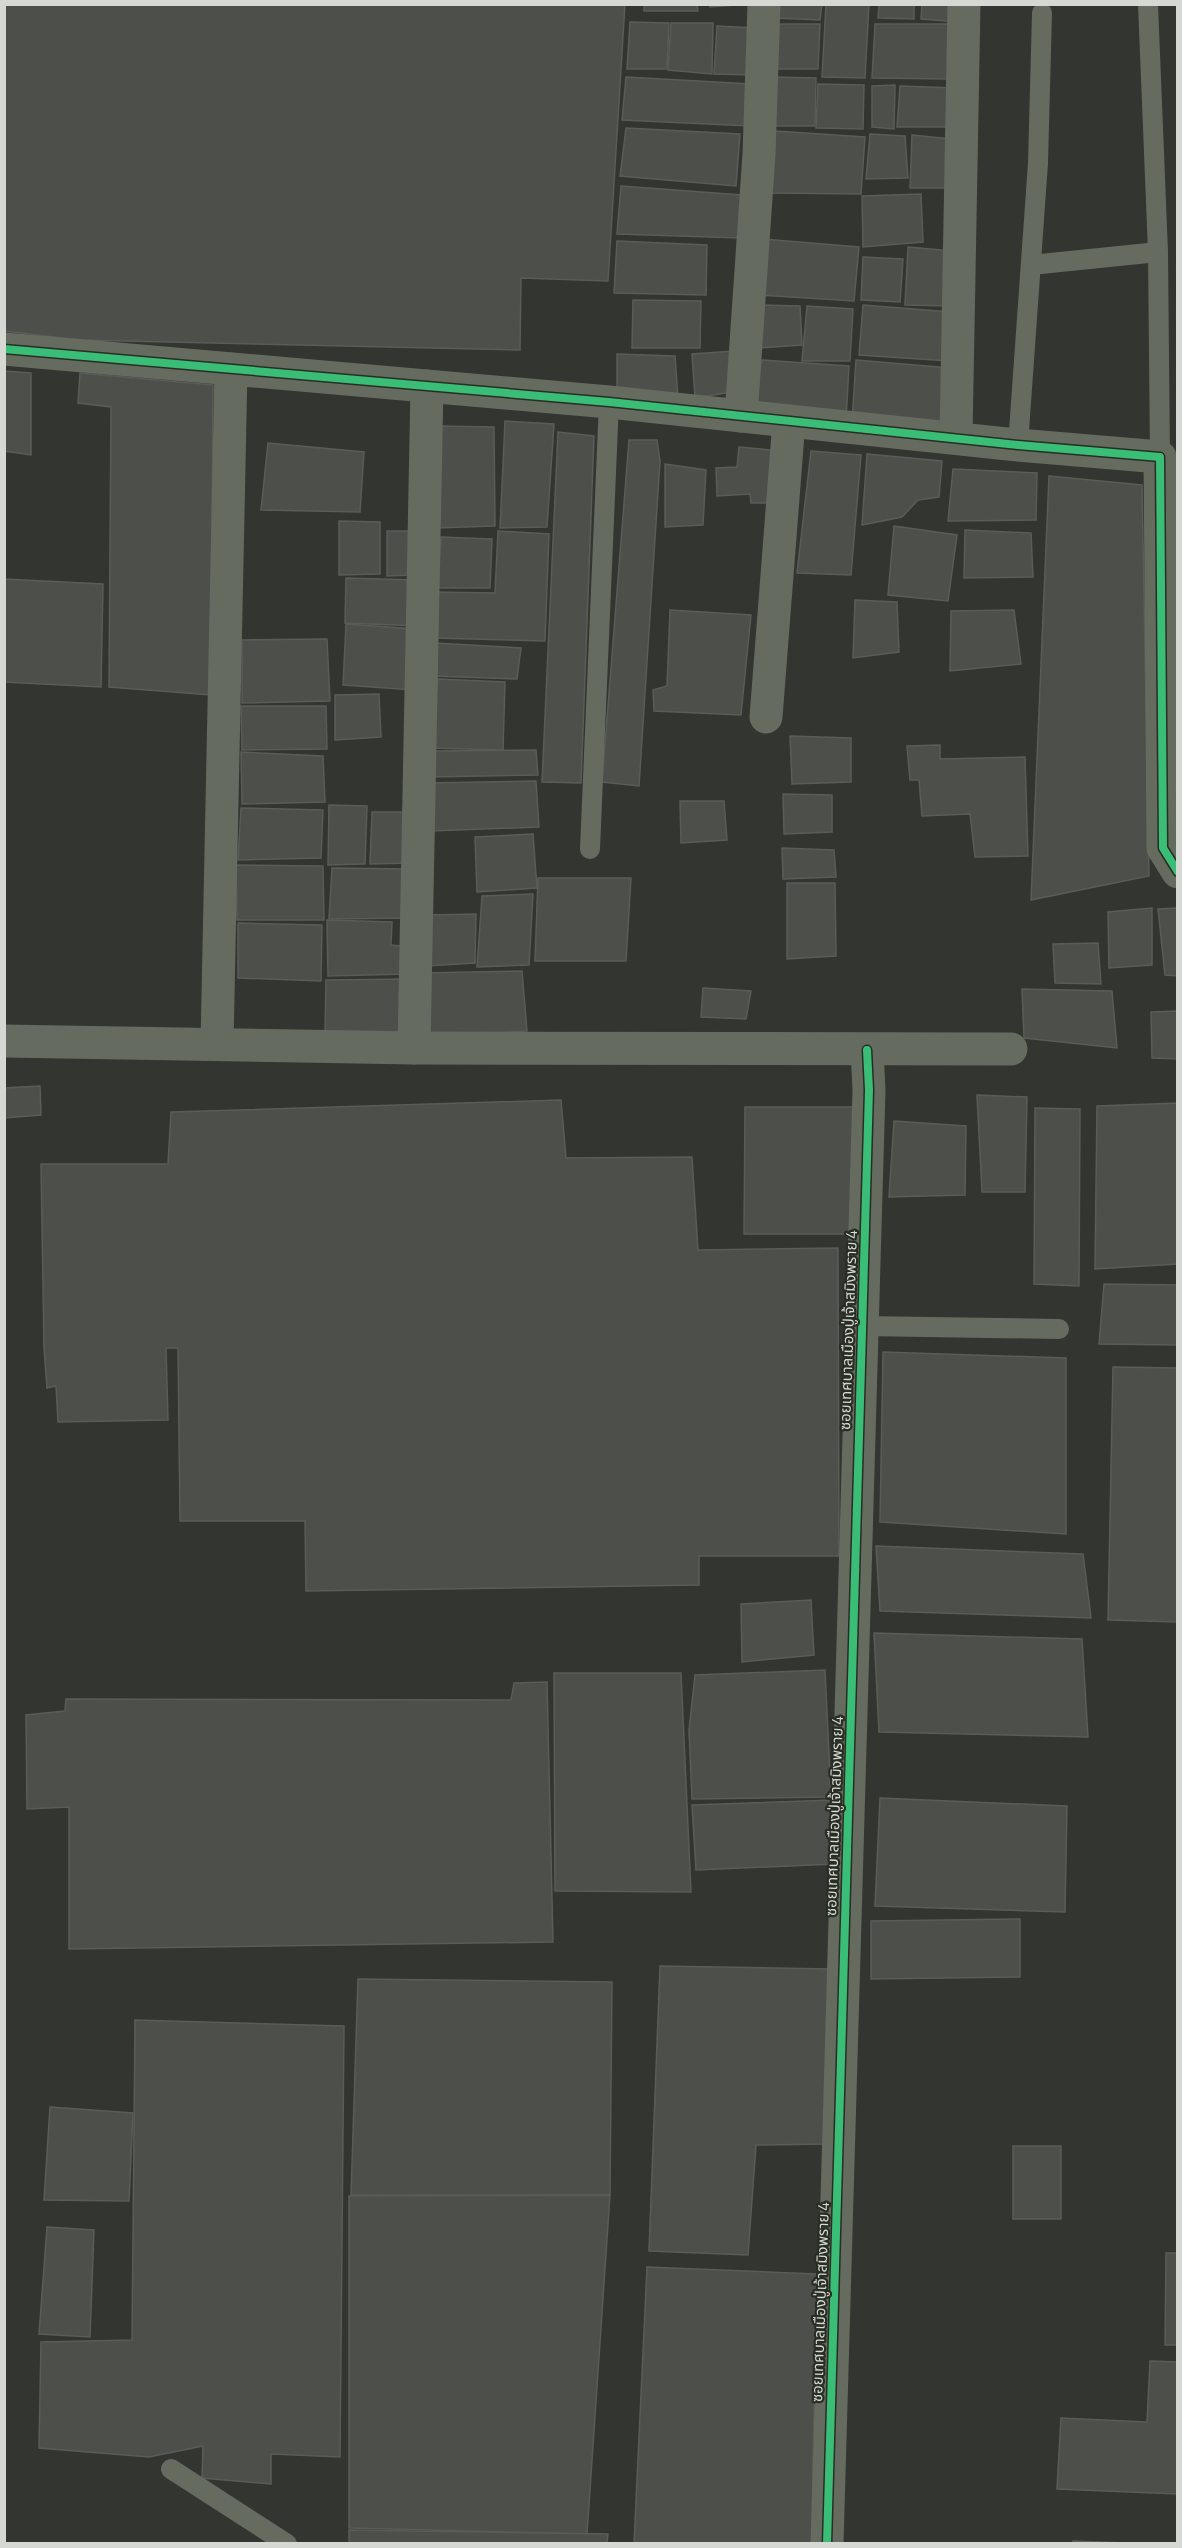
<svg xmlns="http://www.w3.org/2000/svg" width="1182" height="2548" viewBox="0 0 1182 2548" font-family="Manrope,'Noto Sans Thai',sans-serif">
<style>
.building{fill:#4d4f4b;stroke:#5a5c58;stroke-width:1.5}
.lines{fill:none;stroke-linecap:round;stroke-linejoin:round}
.lane{stroke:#656b5e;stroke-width:20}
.street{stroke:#656b5e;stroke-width:33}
.cycleway-casing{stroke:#282e23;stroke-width:11}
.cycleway{stroke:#3abd76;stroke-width:8}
.labels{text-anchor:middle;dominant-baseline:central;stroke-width:4.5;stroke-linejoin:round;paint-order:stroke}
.street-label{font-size:15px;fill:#d6d9d3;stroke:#282e23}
</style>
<rect width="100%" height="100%" fill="#323530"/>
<g class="building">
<path d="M4,4H625L608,281L521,278L520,350L80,340L4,331Z"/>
<path d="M644,4H697L698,11H644Z"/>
<path d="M710,4H749L710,7Z"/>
<path d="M776,4H822L820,20L775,18Z"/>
<path d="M826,4H869L865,78L822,77Z"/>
<path d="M879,4H914V19L878,18Z"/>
<path d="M922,4H960L959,22L921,19Z"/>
<path d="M630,22L669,23L667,69H627Z"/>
<path d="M671,23H713L712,74L668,70Z"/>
<path d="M777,24H820L818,69H774Z"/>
<path d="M875,24H952L949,79L872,78Z"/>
<path d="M717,26L755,28L752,75L714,74Z"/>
<path d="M626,77L751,84L750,126L622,120Z"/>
<path d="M774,77L816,78L815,126H774Z"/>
<path d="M818,84L864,85L863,129L816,128Z"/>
<path d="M895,85L894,129L872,127V86Z"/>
<path d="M900,86L955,88L952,127H897Z"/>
<path d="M626,128L740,134L736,186L620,176Z"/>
<path d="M775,131L865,137L861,194L769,193Z"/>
<path d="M870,134L905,136L908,178L866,179Z"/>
<path d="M912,135L951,139L954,188H910Z"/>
<path d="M621,186L742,195L740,238L617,234Z"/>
<path d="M921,194L923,242L863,247L862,196Z"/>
<path d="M763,239L859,247L854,301L757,295Z"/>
<path d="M617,241L707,245L706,295L614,293Z"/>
<path d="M908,247L952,251L950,306L905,305Z"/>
<path d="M863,257L903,259L900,302L861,300Z"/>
<path d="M633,300L701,301L700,348H632Z"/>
<path d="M762,305L800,306L802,345L760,348Z"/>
<path d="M863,305L951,312L949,361L859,355Z"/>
<path d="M807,306L853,309L850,361H802Z"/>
<path d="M734,351L738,391L695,398L692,354Z"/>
<path d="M617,354L675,356L678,399L617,398Z"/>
<path d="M761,360L849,366L846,421L756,413Z"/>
<path d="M856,360L950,368L949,430L852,420Z"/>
<path d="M4,371L31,373V455L4,451Z"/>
<path d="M80,373L213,385L211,695L109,687L111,407L78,403Z"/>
<path d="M505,421L554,424L547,527L500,528Z"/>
<path d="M439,426L494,427L495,526L436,528Z"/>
<path d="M558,432L594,436L581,783L542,782Z"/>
<path d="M629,440H657L660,461L639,786L602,782Z"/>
<path d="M268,443L364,452L360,512L261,510Z"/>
<path d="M739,447L771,450L767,503H751L750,494L717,496L716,468L737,467Z"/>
<path d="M811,451L861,455L851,575L797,573Z"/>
<path d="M867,454L942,461L939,497L918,500L902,517L862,525Z"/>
<path d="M665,464L706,470L703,525L665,527Z"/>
<path d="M953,469L1037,473L1036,520L948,521Z"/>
<path d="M1049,476L1142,485L1149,876L1031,900Z"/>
<path d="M339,521L380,522V574L339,575Z"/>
<path d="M894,526L957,535L948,601L888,595Z"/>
<path d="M965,530L1031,533L1033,577L964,578Z"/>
<path d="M387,531H414L415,575L387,576Z"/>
<path d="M498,531L549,534L545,641L433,638L435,592L495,593Z"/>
<path d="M441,537L492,539L490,588H438Z"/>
<path d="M346,578L416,580V626L345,623Z"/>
<path d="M4,579L103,584L101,687L4,682Z"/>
<path d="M855,600L897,602L899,652L853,658Z"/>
<path d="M670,610L751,615L741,715L654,711L653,690L667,686Z"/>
<path d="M1014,610L1021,664L950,671L951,611Z"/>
<path d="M346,624L416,629L414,690L343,685Z"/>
<path d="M327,639L330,701L242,703V640Z"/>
<path d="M435,643L521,648L517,679L431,676Z"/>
<path d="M438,679L505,682L503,750L431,748Z"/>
<path d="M379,694L381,737L335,740V695Z"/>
<path d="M241,706H326L327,749L242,750Z"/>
<path d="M790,736L851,738V782L792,784Z"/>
<path d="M940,745V759L1025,757L1028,856L975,857L970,814L922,816L919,780H910L907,746Z"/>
<path d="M536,750L538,775L429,777V751Z"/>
<path d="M241,752L323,756L325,802L242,804Z"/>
<path d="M536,781L539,827L430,831L427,783Z"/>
<path d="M783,794L832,795V832L784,834Z"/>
<path d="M680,801H724L727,840L681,843Z"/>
<path d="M329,805L367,806L365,864L328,865Z"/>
<path d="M241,808L323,810L321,858L238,860Z"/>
<path d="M372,812H413L412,863L370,864Z"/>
<path d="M533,834L537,888L477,892L475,837Z"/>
<path d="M782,848L834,850L836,877L783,879Z"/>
<path d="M236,865L323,866L324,920H237Z"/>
<path d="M332,868L411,869L412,918L329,919Z"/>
<path d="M538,878H631L626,961H535Z"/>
<path d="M787,883H835L836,956L787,959Z"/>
<path d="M533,894L529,965L477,967L482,896Z"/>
<path d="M1152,908V965L1109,968L1108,912Z"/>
<path d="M1178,908V976L1165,975L1158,909Z"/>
<path d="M476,914L475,963L426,966L428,915Z"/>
<path d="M327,920L392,922L391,945L409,947V974L328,976Z"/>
<path d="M238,923L322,925L321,981L238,978Z"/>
<path d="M1098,943L1101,984L1055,983L1053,944Z"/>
<path d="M522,971L527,1031L420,1037L422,973Z"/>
<path d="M407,979L409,1035L325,1032L326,980Z"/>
<path d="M703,988L751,991L746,1019L701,1017Z"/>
<path d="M1022,989L1112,991L1117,1048L1024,1038Z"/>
<path d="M1178,1011V1059L1152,1058L1151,1012Z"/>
<path d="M40,1086L41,1115L4,1118V1088Z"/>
<path d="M977,1095L1027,1097L1025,1192H982Z"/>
<path d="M561,1100L566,1158L692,1157L698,1250L838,1248L839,1556H699V1585L306,1591L305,1521H180L178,1348H166L168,1420L58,1422L56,1386L47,1388L44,1348L41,1164H168L171,1112Z"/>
<path d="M1178,1103V1264L1095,1269L1097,1106Z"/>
<path d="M745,1107H857L855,1234H744Z"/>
<path d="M1035,1108L1080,1109L1079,1286L1034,1284Z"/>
<path d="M894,1121L966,1126L965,1195L889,1197Z"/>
<path d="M1104,1284L1178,1285V1345L1099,1344Z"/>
<path d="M883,1352L1066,1358V1534L880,1522Z"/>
<path d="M1113,1367L1178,1368V1622L1108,1620Z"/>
<path d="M876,1546L1083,1554L1091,1618L880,1611Z"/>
<path d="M811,1600L814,1655L742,1662L741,1604Z"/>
<path d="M874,1633L1082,1639L1088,1737L879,1732Z"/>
<path d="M825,1670L831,1797L692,1799L689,1730L695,1675Z"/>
<path d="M554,1673H681L691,1892L555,1891Z"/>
<path d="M547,1682L553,1942L69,1949V1807L27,1809L26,1715L65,1711L66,1699L511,1700L514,1683Z"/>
<path d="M880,1798L1067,1806L1065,1912L875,1906Z"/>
<path d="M834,1800V1864L696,1870L692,1805Z"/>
<path d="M1020,1919V1977L871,1979V1921Z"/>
<path d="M660,1966L829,1969L826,2144L756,2145L748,2255L649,2251Z"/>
<path d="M358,1979L612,1982L610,2195H351Z"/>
<path d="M135,2020L344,2026L340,2457L271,2454V2484L202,2478L203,2446L149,2457L39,2448L41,2342L132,2340Z"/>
<path d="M50,2107L133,2113L129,2201L44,2200Z"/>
<rect x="1013" y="2146" width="48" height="73"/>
<path d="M610,2195L587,2534L349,2528V2196Z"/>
<path d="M47,2227L94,2230L90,2337L39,2334Z"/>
<path d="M1166,2253H1178V2345H1165Z"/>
<path d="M647,2267L816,2274L812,2544H634Z"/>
<path d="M1150,2361L1178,2362V2494L1057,2489L1061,2418L1147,2422Z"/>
<path d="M349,2530L608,2534L607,2544H349Z"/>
<path d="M1073,2541L1151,2544H1073Z"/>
</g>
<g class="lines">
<g class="lane">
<path d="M1158,252L1160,457"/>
<path d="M1031,265L1158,252L1148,4"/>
<path d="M1018,445L1038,163L1042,13"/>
<path d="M590,849L609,402"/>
<path d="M862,1326L1059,1329"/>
<path d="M171,2469L287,2544"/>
</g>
<g class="street">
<path d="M4,349L609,402L1018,445L1160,457L1163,848L1178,872"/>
<path d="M741,416L759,154L764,4"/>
<path d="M956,437L964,4"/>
<path d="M766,717L789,421"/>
<path d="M4,1041L414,1048L1011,1049"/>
<path d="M217,1044L231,369"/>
<path d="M414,1048L427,386"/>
<path d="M827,2544L869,1090L867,1050"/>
</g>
<g class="cycleway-casing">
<g id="cycleway">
<path d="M4,349L609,402L1018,445L1160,457L1163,848L1178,872"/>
<path d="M827,2544L869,1090L867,1050"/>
</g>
</g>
<use href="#cycleway" class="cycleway"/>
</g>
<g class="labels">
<g class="street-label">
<text transform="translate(848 1330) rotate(-88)">ซอยเทศบาลเมืองปู่เจ้าสมิงพราย 4</text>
<text transform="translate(834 1816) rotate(-88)">ซอยเทศบาลเมืองปู่เจ้าสมิงพราย 4</text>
<text transform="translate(820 2302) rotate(-88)">ซอยเทศบาลเมืองปู่เจ้าสมิงพราย 4</text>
</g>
</g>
<rect width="1182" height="2548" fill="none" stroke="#d6d9d3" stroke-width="12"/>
</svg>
